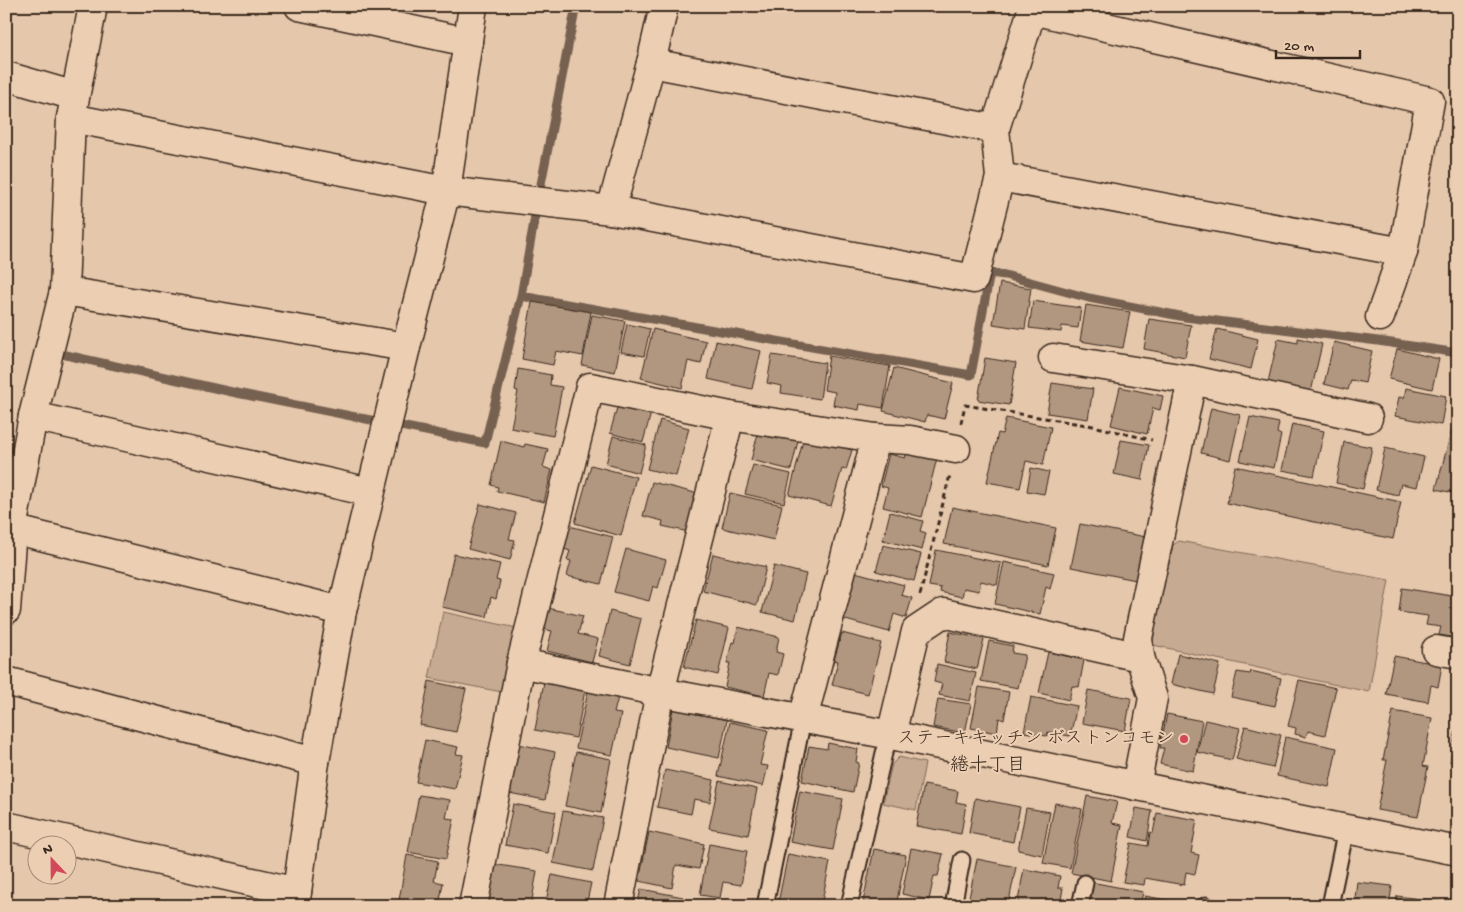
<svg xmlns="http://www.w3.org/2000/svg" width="1464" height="912" viewBox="0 0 1464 912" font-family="'Gochi Hand','Klee One',sans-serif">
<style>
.green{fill:#c6aa92;stroke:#806a58}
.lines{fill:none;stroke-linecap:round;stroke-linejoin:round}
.stream{stroke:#76614f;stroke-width:9}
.building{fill:#b19780;stroke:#3b2a1e}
.lane-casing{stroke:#3b2a1e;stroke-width:19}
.street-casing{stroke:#3b2a1e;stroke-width:31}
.path{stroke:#3b2a1e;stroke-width:3;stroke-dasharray:5 4;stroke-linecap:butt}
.lane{stroke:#ecceb2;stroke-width:15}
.street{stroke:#ecceb2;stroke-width:28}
.poi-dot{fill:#d1495b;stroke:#ecceb2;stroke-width:2}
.labels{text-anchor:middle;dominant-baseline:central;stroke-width:4;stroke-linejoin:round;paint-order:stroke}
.poi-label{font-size:18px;fill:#3b2a1e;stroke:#ecceb2;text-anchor:end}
.neighbourhood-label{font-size:19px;fill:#3b2a1e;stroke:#ecceb2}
</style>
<rect width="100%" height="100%" fill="#e5c7ac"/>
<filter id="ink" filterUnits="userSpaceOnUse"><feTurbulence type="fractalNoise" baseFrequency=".02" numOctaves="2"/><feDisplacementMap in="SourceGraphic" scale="10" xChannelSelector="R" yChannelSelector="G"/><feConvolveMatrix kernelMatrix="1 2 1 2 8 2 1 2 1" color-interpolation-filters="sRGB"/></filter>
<g filter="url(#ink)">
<g class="green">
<path d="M1179,541L1389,580L1369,692L1153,645L1155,625L1173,545Z"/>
<path d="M443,612L517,628L502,692L429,678Z"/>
<path d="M899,757L925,763L916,810L883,803L892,764Z"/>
</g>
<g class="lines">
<g class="stream">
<path d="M541,184L576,6"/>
<path d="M521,296L971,375L990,273L1005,275L1089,298L1185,317L1378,341L1458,353"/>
<path d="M66,355L232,392L485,443L521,296L535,216"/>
</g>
</g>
<g class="building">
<path d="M1000,283L1031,288L1025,329L993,324Z"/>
<path d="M1033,301L1081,308L1078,328L1062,326L1061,332L1029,328Z"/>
<path d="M532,302L591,312L583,356L556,351L553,365L522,359Z"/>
<path d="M1086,305L1130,312L1123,348L1080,341Z"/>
<path d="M592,315L625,321L615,372L582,365Z"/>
<path d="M1149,319L1191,325L1185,357L1144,349Z"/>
<path d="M627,324L650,329L644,356L621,352Z"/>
<path d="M653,329L706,341L701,364L688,361L682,388L641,378Z"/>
<path d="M1217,329L1258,339L1251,369L1209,359Z"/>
<path d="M1298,338L1322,344L1311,392L1268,382L1278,339L1298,343Z"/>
<path d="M716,341L761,351L752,389L708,379Z"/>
<path d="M1334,342L1372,351L1365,383L1351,380L1348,390L1324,384Z"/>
<path d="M1397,349L1439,359L1432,389L1389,379Z"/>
<path d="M772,355L825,363L820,399L781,393L782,386L767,383Z"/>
<path d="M829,356L890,366L883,408L860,404L859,410L833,405L835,392L824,390Z"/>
<path d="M985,358L1016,363L1009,405L978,400Z"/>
<path d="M894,368L953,383L944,419L927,415L925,422L883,411Z"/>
<path d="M518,369L551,375L550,385L562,387L553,436L511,428L518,391L515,390Z"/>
<path d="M1052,383L1093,389L1088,419L1047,413Z"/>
<path d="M1120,387L1163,396L1160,410L1153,408L1147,434L1111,425Z"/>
<path d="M1406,388L1446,396L1441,425L1395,416L1399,397L1404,398Z"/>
<path d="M618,404L651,413L643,442L610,433Z"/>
<path d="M1211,408L1240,415L1230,460L1201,453Z"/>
<path d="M1456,414H1458V494L1436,489Z"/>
<path d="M1250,417L1279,423L1277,433L1281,435L1274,468L1240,461Z"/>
<path d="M1006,418L1051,427L1043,465L1026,461L1020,488L987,482L998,433L1002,434Z"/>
<path d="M660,420L689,428L676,476L647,469Z"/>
<path d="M1292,424L1324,431L1314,476L1282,470Z"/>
<path d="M758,434L778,439V436L798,441L791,470L751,460Z"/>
<path d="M613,436L646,445L639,473L606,464Z"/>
<path d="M804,437L852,450L846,470L842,469L831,506L789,495Z"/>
<path d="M1121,440L1149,445L1142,480L1114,474Z"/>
<path d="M501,441L524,447L525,444L548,449L543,467L552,470L544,502L497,491L498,487L491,485Z"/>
<path d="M1344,442L1372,447L1363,489L1336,483Z"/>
<path d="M1385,448L1424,457L1417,487L1401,484L1398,495L1376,490Z"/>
<path d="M907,451L937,458L922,517L883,507L888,488L881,486L889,454L905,458Z"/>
<path d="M591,465L636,477L621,536L575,523Z"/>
<path d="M753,465L791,474L784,503L745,494Z"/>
<path d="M1235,466L1401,502L1393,539L1227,503Z"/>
<path d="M1031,468L1049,472L1044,494L1027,491Z"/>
<path d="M652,482L699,494L689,532L662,526L663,521L643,516Z"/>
<path d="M730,493L782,505L774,540L722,528Z"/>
<path d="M480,504L516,513L509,539L515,540L510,560L468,549Z"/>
<path d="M952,507L1056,528L1048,565L944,544Z"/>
<path d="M890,512L923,521L920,531L926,533L922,550L883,540Z"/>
<path d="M1080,524L1146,537L1136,580L1071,567Z"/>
<path d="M569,526L613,537L601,584L567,576L571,561L567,560L570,551L564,549Z"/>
<path d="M883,545L921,554L914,581L876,571Z"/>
<path d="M626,549L666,560L658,588L653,586L649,601L614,592Z"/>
<path d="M936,550L1001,563L997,585L981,581L979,591L964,588L962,597L940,592L941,588L929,586Z"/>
<path d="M454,554L500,564L496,580L500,581L496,599L491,597L487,617L442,607Z"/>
<path d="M713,554L766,567L757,605L703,591Z"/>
<path d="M1004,562L1054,573L1050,589L1046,587L1040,614L995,604Z"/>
<path d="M774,566L806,574L795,620L762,612Z"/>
<path d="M855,572L904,585L901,595L912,598L906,618L894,614L889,632L842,619Z"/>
<path d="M1402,588L1458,597V638L1439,635L1441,627L1426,625L1428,616L1399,612Z"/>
<path d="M548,608L583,616L578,634L598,639L592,662L547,651L552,631L543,629Z"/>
<path d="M610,611L641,619L630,664L599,656Z"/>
<path d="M696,620L729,628L718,675L684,667Z"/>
<path d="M738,627L779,637L776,652L783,654L778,675L769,673L764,696L725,687L730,663H727L732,642L735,643Z"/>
<path d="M950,632L984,639L977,669L944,662Z"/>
<path d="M842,633L881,643L868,694L832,685L838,661L834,660Z"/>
<path d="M989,641L1013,646L1012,653L1025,655L1018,688L981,681Z"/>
<path d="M1048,652L1084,660L1079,687L1072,686L1069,700L1039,693Z"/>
<path d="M1178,654L1220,664L1213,694L1171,684Z"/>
<path d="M1394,656L1442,665L1438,687L1431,685L1428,702L1386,694Z"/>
<path d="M937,664L976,673L970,701L939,695L942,684L934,682Z"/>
<path d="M1251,671L1281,678L1275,706L1231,697L1237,672L1250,674Z"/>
<path d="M1299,680L1336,688L1325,735L1308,731L1306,737L1295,734L1296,728L1288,726Z"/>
<path d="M429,681L466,689L456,732L420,725Z"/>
<path d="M544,682L585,690L576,738L535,730Z"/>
<path d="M979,687L1009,692L1004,720L999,718L997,733L971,728Z"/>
<path d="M1088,690L1131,698L1125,731L1082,723Z"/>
<path d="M588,691L618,697L614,713L621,714L612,755L576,748Z"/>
<path d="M1031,697L1077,706L1070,736L1048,732L1047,736L1024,732Z"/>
<path d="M938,699L971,704L965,733L933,727Z"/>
<path d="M673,709L727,720L719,758L666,747Z"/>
<path d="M1393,711L1432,718L1423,766L1428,767L1418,817L1377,810L1387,760H1383Z"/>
<path d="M1167,714L1202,721L1193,771L1160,764L1164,748H1160Z"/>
<path d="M1205,720L1240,728L1232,760L1197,752Z"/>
<path d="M730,722L768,730L760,765L768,766L763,786L718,776Z"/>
<path d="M1457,722H1458V764L1450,762Z"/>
<path d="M1245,726L1281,735L1273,768L1236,759Z"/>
<path d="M1285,737L1337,748L1329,787L1277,776Z"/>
<path d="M425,740L458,747L456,754L463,755L455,789L416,782Z"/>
<path d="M828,743L858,749L856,762L859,763L853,792L802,781L809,746L827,749Z"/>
<path d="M519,744L555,752L545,800L509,793Z"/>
<path d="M576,752L611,759L601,813L565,806Z"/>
<path d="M665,770L714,780L710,802L694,799L691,814L657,807Z"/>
<path d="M719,781L757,789L748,835L709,828Z"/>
<path d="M924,785L958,791L956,802L966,804L961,834L916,826Z"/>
<path d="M800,791L843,799L833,850L790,842Z"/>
<path d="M419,795L450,800L446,818L454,819L446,859L408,852Z"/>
<path d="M1087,796L1117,802L1112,823L1122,825L1111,881L1071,873Z"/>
<path d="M975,798L1020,807L1013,842L969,833Z"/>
<path d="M1055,803L1082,809L1070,868L1043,863Z"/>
<path d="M513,804L556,812L548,853L505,845Z"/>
<path d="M1026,808L1050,812L1042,855L1018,850Z"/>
<path d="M1136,808L1152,811L1147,841L1130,837Z"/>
<path d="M563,811L603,818L593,871L553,863Z"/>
<path d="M1157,813L1197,820L1191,853L1199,855L1195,874L1186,872L1184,885L1145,878L1144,885L1123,882L1131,843L1148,846L1150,832L1153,833Z"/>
<path d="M649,832L704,844L699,869L676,865L672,888L639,881Z"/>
<path d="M709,844L747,851L741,885L723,882L720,898L700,895Z"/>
<path d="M911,848L943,854L938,876H934L929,900L902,894Z"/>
<path d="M874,849L906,855L896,906H882L863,902Z"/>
<path d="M788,854L830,862L821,906H792L778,903Z"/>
<path d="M407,855L438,861L434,881L443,883L439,906H398Z"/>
<path d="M977,859L1016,867L1008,906L969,898Z"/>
<path d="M492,864L537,871L531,906H494L485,904Z"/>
<path d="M1024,869L1060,876L1058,888H1063L1060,906H1017Z"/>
<path d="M552,875L591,883L586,906H569L546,901Z"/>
<path d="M1091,882L1143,892L1140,906H1087Z"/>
<path d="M1357,882L1392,886L1389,906H1354Z"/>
<path d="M641,889L683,897L681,906H637Z"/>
<path d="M1145,896L1188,904L1187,906H1143Z"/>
<path d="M1397,896L1451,903V906H1396Z"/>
</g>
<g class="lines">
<g class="lane-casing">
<g id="lane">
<path d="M765,906L803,719"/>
<path d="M849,906L884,753L891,735"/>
<path d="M953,906L962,860"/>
<path d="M1080,906L1085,883"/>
<path d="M1205,906L1206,905"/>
<path d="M1330,906L1346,829"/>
</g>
</g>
<g class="street-casing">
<g id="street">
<path d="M299,6L468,42"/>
<path d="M1032,10L1430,101L1403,252L1380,317"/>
<path d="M651,63L995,129"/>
<path d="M6,76L75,96"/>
<path d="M71,118L446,191L611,210L974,279L1000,177L995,129L1032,10V6"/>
<path d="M1000,177L1403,252"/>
<path d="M611,210L651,63L664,6"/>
<path d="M64,291L406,347"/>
<path d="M1053,358L1192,380L1138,638L1140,657"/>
<path d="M1192,380L1368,418"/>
<path d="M33,416L370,492"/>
<path d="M876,438L910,440L956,449"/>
<path d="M12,529L342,611"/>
<path d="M6,610L12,529L33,416L64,291L71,118L93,6"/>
<path d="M1436,650L1458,654"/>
<path d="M521,663L660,692L891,735L1346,829L1458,851"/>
<path d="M6,681L315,762"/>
<path d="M891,735L916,631L943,613L1140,657L1153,698L1136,786"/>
<path d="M6,826L297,892"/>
<path d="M295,906L315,762L342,611L406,347L446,191L473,6"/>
<path d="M473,906L521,663L590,387L730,416L876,438L803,719"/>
<path d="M618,906L660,692L730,416"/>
</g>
</g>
<g class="path">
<path d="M961,423L965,405L1093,426L1152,440"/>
<path d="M920,595L950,475"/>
</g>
<use href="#lane" class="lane"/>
<use href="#street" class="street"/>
</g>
</g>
<circle class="poi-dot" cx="1184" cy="739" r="5"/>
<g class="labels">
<g class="poi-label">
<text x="1174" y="739">ステーキキッチン ボストンコモン</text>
</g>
<g class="neighbourhood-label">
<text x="988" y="766">綣十丁目</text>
</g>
</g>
<rect width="1464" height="912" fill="none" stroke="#ecceb2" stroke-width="25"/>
<rect x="12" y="12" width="1439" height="887" fill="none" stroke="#3b2a1e" stroke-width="2" filter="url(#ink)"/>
<g transform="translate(52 860) rotate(338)"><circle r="24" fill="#ecceb2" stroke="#a58c77"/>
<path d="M0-4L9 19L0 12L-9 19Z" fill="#d1495b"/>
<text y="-8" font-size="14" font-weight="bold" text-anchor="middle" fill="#3b2a1e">N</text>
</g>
<path d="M1276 50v8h84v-8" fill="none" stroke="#3b2a1e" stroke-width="2.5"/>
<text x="1284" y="50" font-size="15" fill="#3b2a1e" stroke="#ecceb2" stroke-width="4" paint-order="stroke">20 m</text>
</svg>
